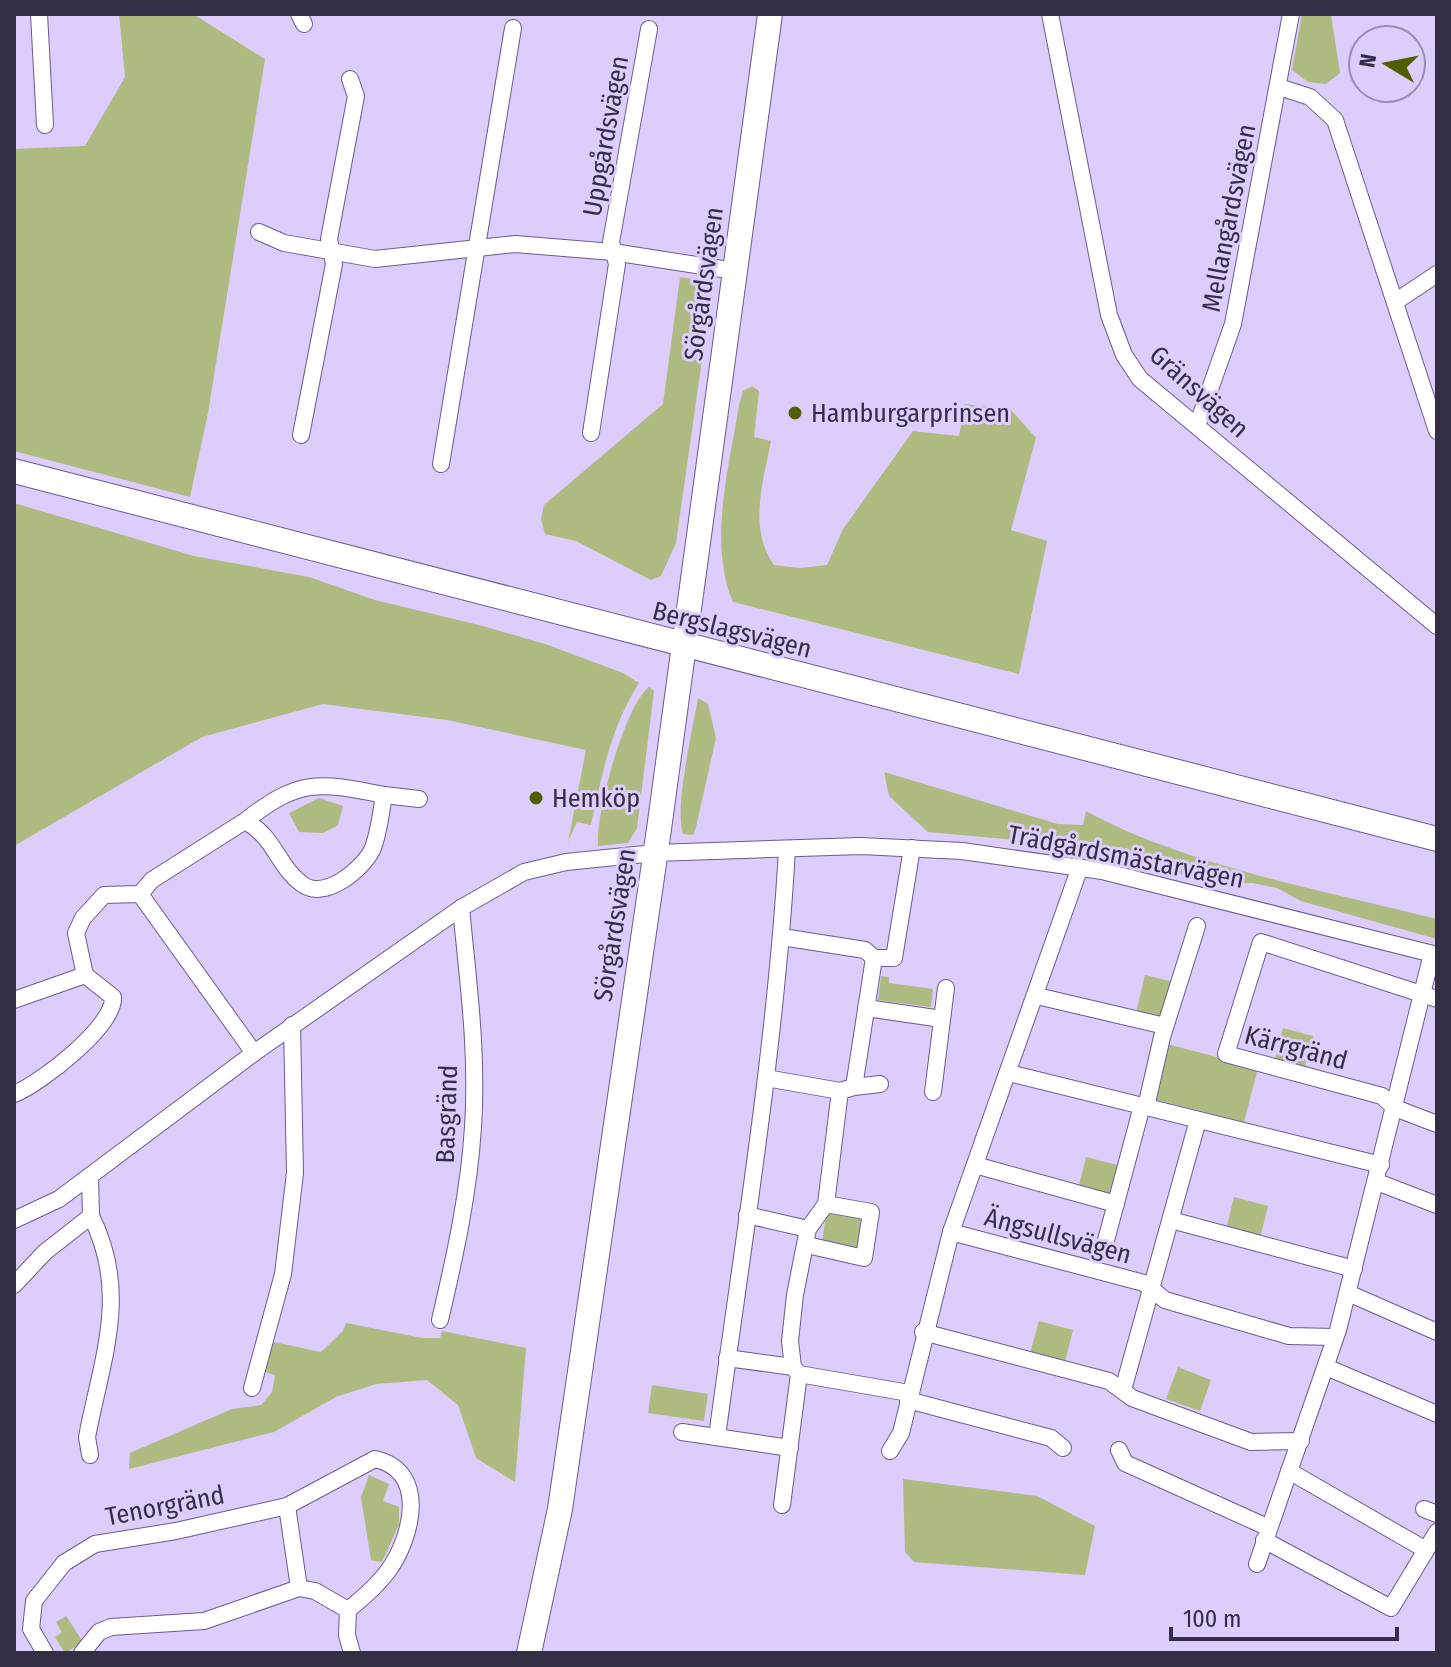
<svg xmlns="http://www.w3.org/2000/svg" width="1451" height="1667" viewBox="0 0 1451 1667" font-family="'Fira Sans Condensed',sans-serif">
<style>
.green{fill:#adbb81}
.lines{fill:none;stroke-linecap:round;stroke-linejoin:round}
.street-casing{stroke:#6c5a8e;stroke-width:18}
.secondary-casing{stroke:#6c5a8e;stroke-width:26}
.street{stroke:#fff;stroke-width:16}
.secondary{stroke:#fff;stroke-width:24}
.poi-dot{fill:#505f00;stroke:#dccdfc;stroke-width:3}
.labels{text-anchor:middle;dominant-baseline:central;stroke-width:6;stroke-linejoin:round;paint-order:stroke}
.street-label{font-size:26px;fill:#352d44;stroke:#dccdfc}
.poi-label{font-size:26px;fill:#352d44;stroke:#dccdfc;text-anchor:start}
</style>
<rect width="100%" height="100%" fill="#dccdfc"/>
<g class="green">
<path d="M119,14H193L265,59L208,413L190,497L14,451V149L85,146L125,77Z"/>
<path d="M1302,14H1331L1340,73L1326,84L1308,82L1292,70Z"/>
<path d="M680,277L703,281L712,289L676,543L661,576L651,580L576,541L545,534L541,519L544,505L663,404Z"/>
<path d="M752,386L759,391L754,437L771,441C763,482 748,529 774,565L800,568L827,565L843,529L913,431L959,436L965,404L1011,410L1036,438L1011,530L1047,541L1019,674L733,602C708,544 729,467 739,405L743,391Z"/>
<path d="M14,503L194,556L309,577L375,600L483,626L548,645L623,673L639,683C611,727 602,774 591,825L577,822L568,842L586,750L447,720L323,704L202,737L14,846Z"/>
<path d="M649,687L654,691L637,828L628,843L598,846C595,816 624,706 649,687Z"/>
<path d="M698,698L708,704L716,738L696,827L693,835L683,834C674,807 693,729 698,698Z"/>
<path d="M884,772L1058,824L1083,825L1086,811C1186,866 1326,891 1437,919V939L1301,901L1277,888L1253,883H1213L1121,858L1016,840L928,832L889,796Z"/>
<path d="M319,798L343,806L338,825L323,833L299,832L289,813Z"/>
<path d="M1145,975L1173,982L1164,1020L1136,1013Z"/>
<path d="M881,976L889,977V983L933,989L931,1007L878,1000Z"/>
<path d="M1283,1028L1313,1036L1305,1067L1275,1059Z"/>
<path d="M1167,1044L1258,1068L1244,1122L1153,1099Z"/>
<path d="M1086,1157L1121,1166L1112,1198L1078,1189Z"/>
<path d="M1234,1197L1268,1206L1260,1238L1226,1229Z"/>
<path d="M826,1213L861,1218L857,1248L822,1243Z"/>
<path d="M1039,1321L1073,1330L1065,1362L1030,1353Z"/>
<path d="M346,1323L422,1338H440L442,1331L526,1348L515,1482L476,1458L458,1405L427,1380L376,1384L336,1397L274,1432L129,1469L130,1453L232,1409L261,1405L272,1392L275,1375L261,1371L269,1341L321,1352L343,1331Z"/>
<path d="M1178,1367L1211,1380L1200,1411L1166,1399Z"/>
<path d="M652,1385L708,1394L704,1421L648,1413Z"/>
<path d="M369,1475L389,1484L383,1501L399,1507V1524L382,1562L371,1560L361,1497Z"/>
<path d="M903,1479L1037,1496L1095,1526L1085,1575L914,1562L905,1552Z"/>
<path d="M66,1616L83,1642L65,1653L55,1637L62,1632L56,1622Z"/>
</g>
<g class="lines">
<g class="street-casing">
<g id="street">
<path d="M39,14L45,125"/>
<path d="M299,14L304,24"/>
<path d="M1050,14L1109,315L1124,355L1140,379L1437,626"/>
<path d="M1279,87L1310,97L1335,120L1437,431"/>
<path d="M259,232L284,243L375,259L515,244L613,252L735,271"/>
<path d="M1395,302L1437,274"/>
<path d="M1197,426L1233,324L1291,14"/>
<path d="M591,433L617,264L611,242L649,29"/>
<path d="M301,435L334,264L329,239L356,96L350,79"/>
<path d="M441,464L513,28"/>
<path d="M384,795L419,799"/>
<path d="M140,894L254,1053"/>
<path d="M782,937L865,950L874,958"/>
<path d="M85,975L76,933L83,918L104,895L140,894L152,880L245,821C275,837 278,867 302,884C324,901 362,870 372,850C379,834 381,812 384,795C318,782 300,778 245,821"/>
<path d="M1037,996L1165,1026"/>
<path d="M1437,999L1261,942L1226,1054L1382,1096L1395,1108L1437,1124"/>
<path d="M14,1000L85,975"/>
<path d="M866,1008L942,1019"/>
<path d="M1009,1073L1381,1165"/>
<path d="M766,1078L840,1091"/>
<path d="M854,1087L880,1084"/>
<path d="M933,1092L946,988"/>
<path d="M14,1094C40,1084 115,1026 113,997L85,975"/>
<path d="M1146,1107L1162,1037L1197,926"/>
<path d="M975,1165L1116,1204"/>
<path d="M1377,1182L1437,1205"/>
<path d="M747,1215L808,1229"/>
<path d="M14,1220L59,1199L254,1053L461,908L524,872L566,862L655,853L861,846L962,851L1102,871L1437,955"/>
<path d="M1171,1220L1354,1269"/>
<path d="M951,1232L1144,1283L1165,1300L1289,1336L1335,1337"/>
<path d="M1105,1244L1142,1106"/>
<path d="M807,1245L864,1258L871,1212L826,1204"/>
<path d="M14,1285L45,1252L91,1216L90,1176"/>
<path d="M1348,1293L1437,1332"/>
<path d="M440,1320C455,1256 469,1192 473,1127C478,1053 468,981 461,908"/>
<path d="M923,1332L1109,1381L1132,1398L1251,1442L1301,1441"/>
<path d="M727,1358L793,1367"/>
<path d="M1326,1367L1437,1414"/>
<path d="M799,1374L909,1393"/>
<path d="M252,1388L283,1274L295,1173L292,1025"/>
<path d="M1123,1390L1198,1120"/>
<path d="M908,1400L1051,1438L1063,1448"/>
<path d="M682,1432L790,1448"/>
<path d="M717,1437C743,1241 776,1046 787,849"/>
<path d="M1119,1450L1125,1463L1267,1527"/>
<path d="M890,1451L901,1433L951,1232L1080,867"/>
<path d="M90,1455L87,1437C102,1358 130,1293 91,1216"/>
<path d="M1289,1471L1426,1550"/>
<path d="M782,1505L799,1374L793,1367L790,1341L795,1295L808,1229L826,1204L840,1091L854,1087L874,958H894L912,848"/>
<path d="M287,1506L299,1588"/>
<path d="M1424,1509L1437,1514"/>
<path d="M1264,1540L1391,1608L1437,1532"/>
<path d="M1257,1564L1338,1330L1432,954"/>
<path d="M45,1653L31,1629L34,1601L64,1563L95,1544L176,1531L287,1506L375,1459C429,1471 412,1538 388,1571C376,1587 363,1598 348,1610L347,1635L352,1653"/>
<path d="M82,1653L99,1632L111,1627L204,1621L299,1588L315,1591L348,1610"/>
</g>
</g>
<g class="secondary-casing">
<g id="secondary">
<path d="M14,471L1437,839"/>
<path d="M529,1653L560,1509L659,829L770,14"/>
</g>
</g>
<use href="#street" class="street"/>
<use href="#secondary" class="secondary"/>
</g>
<g class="poi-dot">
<circle cx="795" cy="413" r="8"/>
<circle cx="536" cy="798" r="8"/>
</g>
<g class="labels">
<g class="street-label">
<text transform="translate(606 136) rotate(-80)">Uppgårdsvägen</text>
<text transform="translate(1229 218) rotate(-79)">Mellangårdsvägen</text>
<text transform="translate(704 284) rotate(-82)">Sörgårdsvägen</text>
<text transform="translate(1199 392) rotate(42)">Gränsvägen</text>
<text transform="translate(732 630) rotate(14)">Bergslagsvägen</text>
<text transform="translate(1126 857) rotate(11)">Trädgårdsmästarvägen</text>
<text transform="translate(615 925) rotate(-81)">Sörgårdsvägen</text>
<text transform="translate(1296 1048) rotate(15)">Kärrgränd</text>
<text transform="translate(447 1114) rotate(-88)">Basgränd</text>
<text transform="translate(1058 1236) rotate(15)">Ängsullsvägen</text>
<text transform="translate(165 1506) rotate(-11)">Tenorgränd</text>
</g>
<g class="poi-label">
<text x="811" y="413">Hamburgarprinsen</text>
<text x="552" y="798">Hemköp</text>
</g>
</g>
<rect width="1451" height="1667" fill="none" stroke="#352d44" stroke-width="32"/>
<g transform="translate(1387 64) rotate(280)"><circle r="38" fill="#dccdfc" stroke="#998db2" stroke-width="2"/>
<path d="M0-6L14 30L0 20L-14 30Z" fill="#505f00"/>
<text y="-12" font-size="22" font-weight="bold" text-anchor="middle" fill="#352d44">N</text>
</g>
<path d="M1171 1627v12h226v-12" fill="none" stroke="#352d44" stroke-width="4"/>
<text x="1183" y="1627" font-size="24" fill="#352d44" stroke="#dccdfc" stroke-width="6" paint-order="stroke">100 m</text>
</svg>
